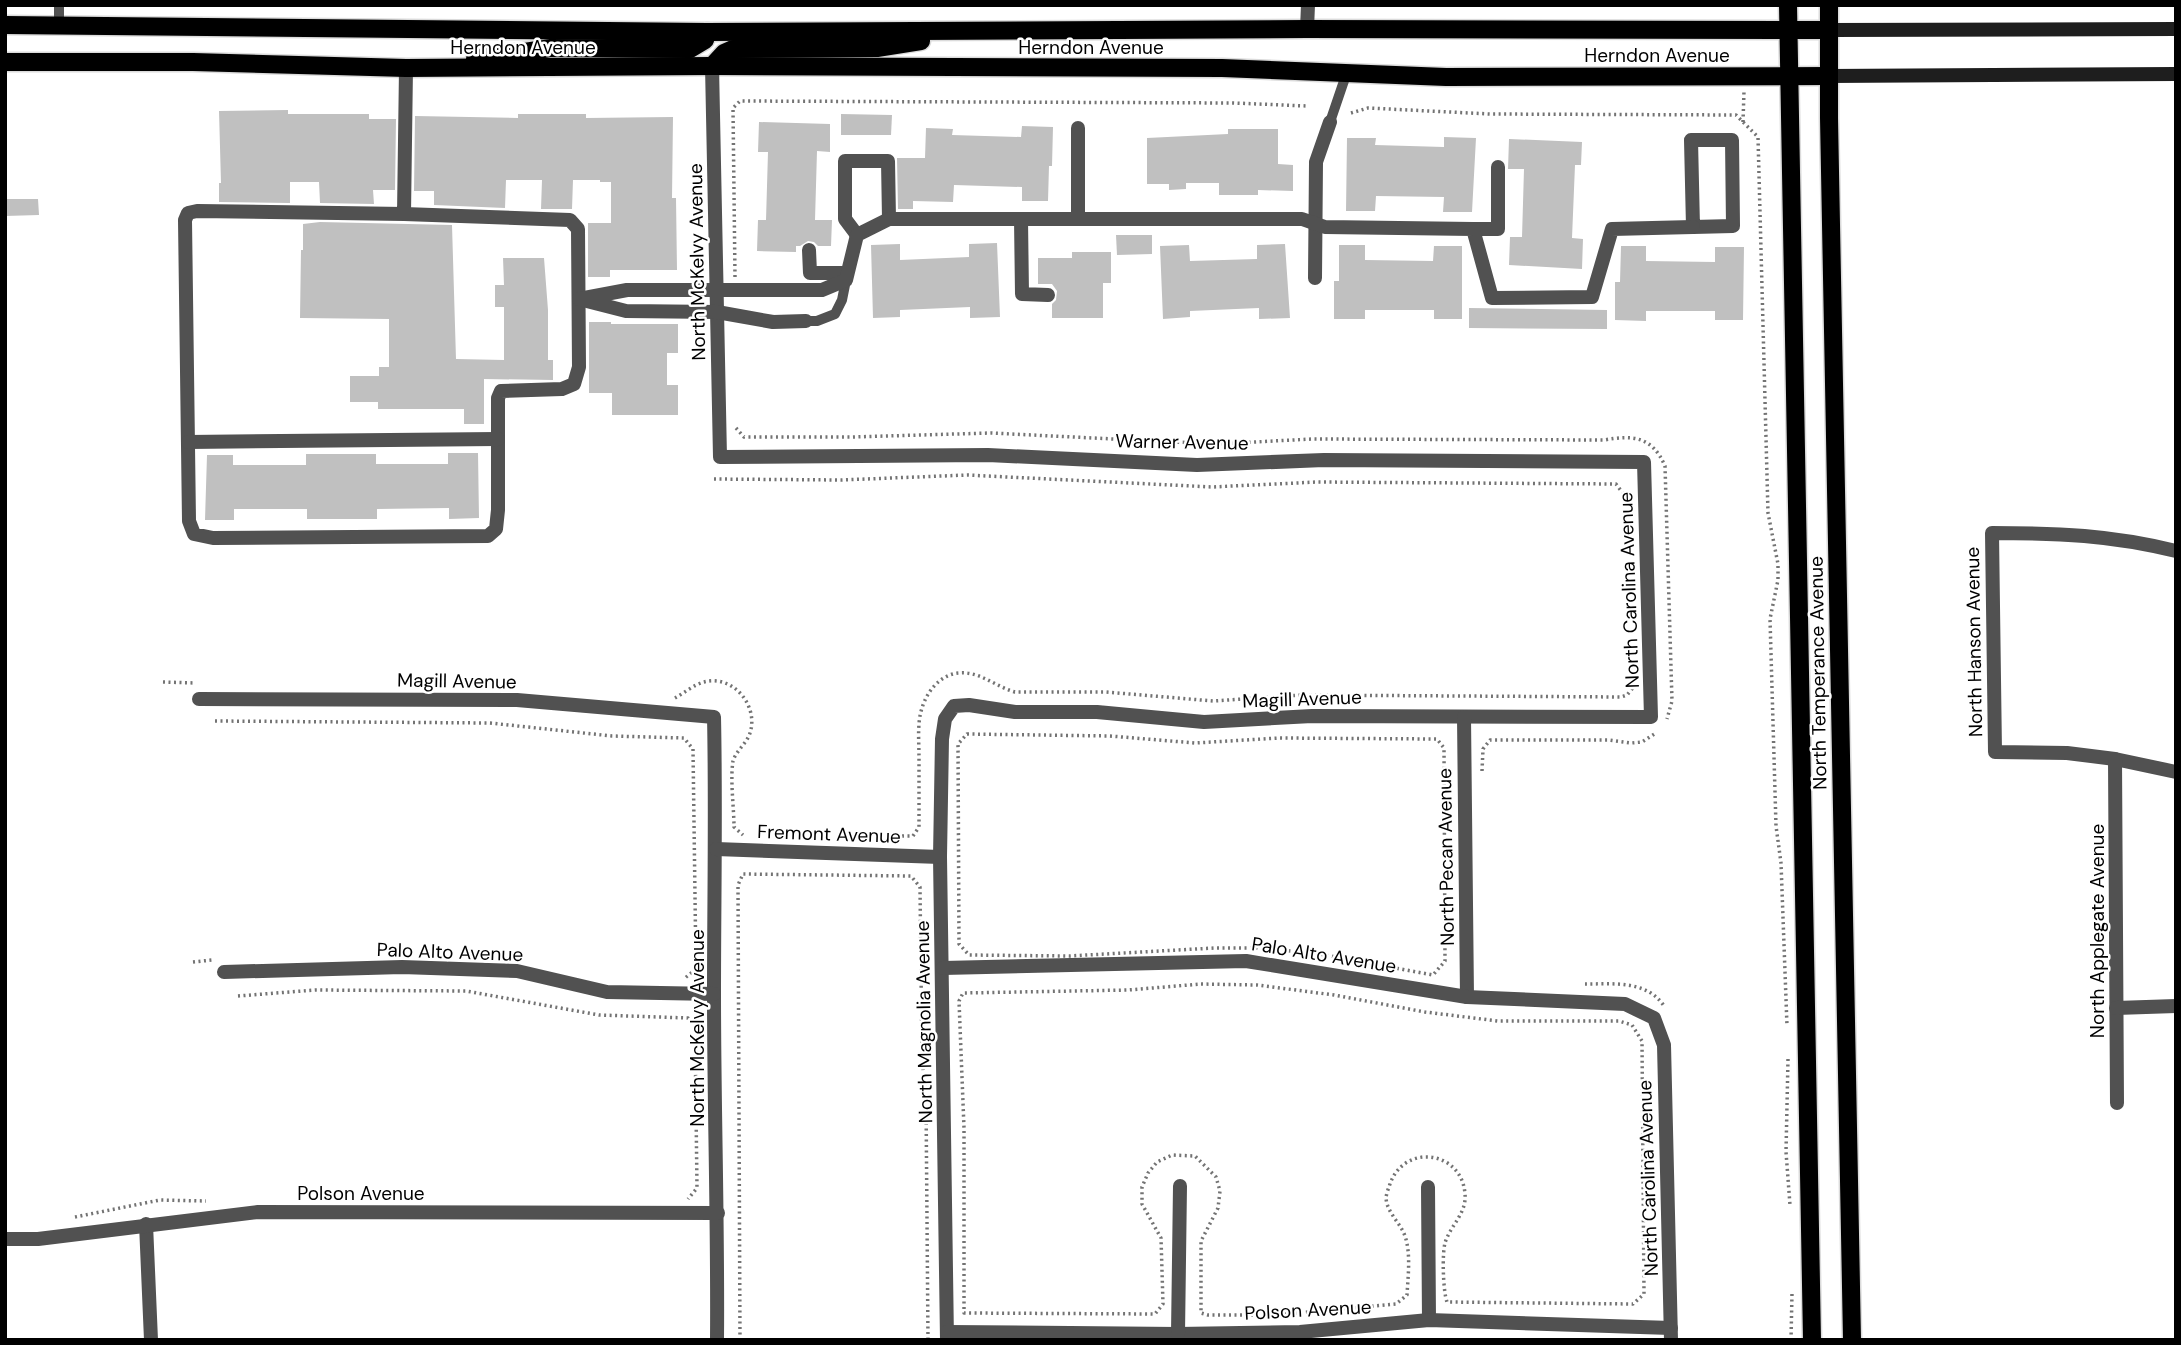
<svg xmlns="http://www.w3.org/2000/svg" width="2181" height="1345" viewBox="0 0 2181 1345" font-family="'DM Sans',sans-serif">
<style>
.building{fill:#c0c0c0}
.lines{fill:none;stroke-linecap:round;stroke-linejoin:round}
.primary-casing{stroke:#dbdbdb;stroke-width:21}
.path{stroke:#737373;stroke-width:3.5;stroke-dasharray:2 3.5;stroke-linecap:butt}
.lane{stroke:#515151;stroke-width:10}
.street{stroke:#515151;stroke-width:14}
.secondary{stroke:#1e1e1e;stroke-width:14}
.primary{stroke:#000;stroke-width:18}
.labels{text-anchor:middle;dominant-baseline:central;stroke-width:5;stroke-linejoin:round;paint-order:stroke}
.street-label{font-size:19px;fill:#000;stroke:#fff}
</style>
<rect width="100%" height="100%" fill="#fff"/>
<g class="building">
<path d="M288,110V114H369V119H396L395,190H373L374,204L320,203L319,182H290V203L219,202V183H221L219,111Z"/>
<path d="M518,114H586V118L673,117L672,198H676L677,270H610V277H588V223H611V182H600V180H573L572,209H541L542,180H506L505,208L434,205V191H414L415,116L518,118Z"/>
<path d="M841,114L892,115L891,135H841Z"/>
<path d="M759,122L830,124V152L817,151L815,220H832L831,246H818L814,242L808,241L800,246H796V252L757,251L758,220H766L768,152H758Z"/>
<path d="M1022,126L1053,127L1052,166H1049L1048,201H1022V187L954,185L953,202L913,201V209H898L897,158H925L926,128L953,129L952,135L1021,137Z"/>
<path d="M1228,129H1278V164L1293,165V191L1258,190V195H1219V183H1186V189L1169,190V184H1147V138L1228,134Z"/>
<path d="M1444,137L1476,138L1472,212H1443L1444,197L1376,196L1375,211H1346L1347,138H1376L1375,145L1444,147Z"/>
<path d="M1509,139L1582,142L1581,165H1575L1572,238L1583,239L1582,269L1509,265L1510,237H1522L1524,169H1508Z"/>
<path d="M5,199H38L39,215L5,216Z"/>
<path d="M320,222L452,225L456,359L504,360V307H495V285H504L503,258H544L548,310V360H553V380L484,379V424H464V409H378V402H350V376H379V367H389V319L300,318L301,250H303V224Z"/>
<path d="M1116,235H1152V254L1117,255Z"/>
<path d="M997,243L1000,317L970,318V307L900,310V317L873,318L871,245L900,244V260L969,257V244Z"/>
<path d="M1285,244L1290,318L1259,319V308L1190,311V317L1163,319L1160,246L1189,245L1190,261L1257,259V245Z"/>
<path d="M1339,245H1365V260L1433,261L1434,246H1462V319H1434V310H1365V319H1334V281H1339Z"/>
<path d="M1621,246H1646V261L1715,262V247H1744L1743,320H1715V311H1646V321L1615,320V282H1620Z"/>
<path d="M1072,252H1111V283H1103V318H1052V304L1056,300L1057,291L1052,284H1038V258H1072Z"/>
<path d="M1469,308L1607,310V329L1469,328Z"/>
<path d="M589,322H611V324H678V353H667V385H678V415H612V393H589Z"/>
<path d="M448,453H478L479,518L449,519V508L377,509V519H307V509H234V520H205L207,455H233V465H306V454H376V464H448Z"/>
</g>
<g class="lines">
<g class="primary-casing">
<g id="primary">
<path d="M1788,5L1812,1340"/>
<path d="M1829,5V118L1852,1340"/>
<path d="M5,25L707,32L1307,29L1829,30"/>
<path d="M475,59L551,48L690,49L705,40L707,32"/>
<path d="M5,62H193L406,68L712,66L1222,68L1446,77L1828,76"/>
<path d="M712,66L724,53L733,49L877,48L921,41"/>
</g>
</g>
<g class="path">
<path d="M1351,113L1368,108L1490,114L1736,115L1758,137L1768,513L1778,564V580L1770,619L1776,826L1781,863L1787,1026"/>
<path d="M1743,122L1744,91"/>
<path d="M735,277L733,108L740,101L1234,103L1307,106"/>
<path d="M736,428L744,437H851L991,433L1216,444L1312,439L1604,440C1633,435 1652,436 1665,466L1672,701L1667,719"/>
<path d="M714,479L841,480L967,475L1212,487L1317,482L1616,484L1628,500"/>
<path d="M163,682L196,683"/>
<path d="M675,698C684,693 695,684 704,682C733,674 759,706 750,733C747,743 736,751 733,761C730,780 734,808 734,827L743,835"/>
<path d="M215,721L490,723L612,736L684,738L693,749L696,969L685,978"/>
<path d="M967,734L1110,736L1195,743L1279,738L1437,739L1444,748L1445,961L1433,975L1314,953L1256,948H1214L1069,956L969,955L959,944L958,744Z"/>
<path d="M1482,771L1483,749L1490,740H1609L1631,743L1642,742L1656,733"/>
<path d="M858,836H913L919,827C919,804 919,780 919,757C919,741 917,723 922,708C927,691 941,674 959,673C980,671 996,687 1015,692H1106L1213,701L1301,695L1621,697L1627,695L1632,689V676"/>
<path d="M193,962L212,960"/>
<path d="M1201,984L1257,985L1334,995L1425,1012L1498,1021H1619L1632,1025L1642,1041L1644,1294L1633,1304L1447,1302C1443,1291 1442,1254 1445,1243C1450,1226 1467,1213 1465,1194C1462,1150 1402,1142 1389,1187C1388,1189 1386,1196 1386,1198C1387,1213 1400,1222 1405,1236C1411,1254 1408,1276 1407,1295L1396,1304L1276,1315H1208L1201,1313V1241L1218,1208L1220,1191L1216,1177L1195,1156L1172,1155L1157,1162L1148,1173L1142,1187V1204L1161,1238L1163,1304L1155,1314L964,1313V1128L959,1001L963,993L1128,990Z"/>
<path d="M1585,984C1613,984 1647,980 1664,1006"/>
<path d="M238,996L315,990L466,991L599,1015L688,1018L695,1028L697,1188L688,1199"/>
<path d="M1788,1059L1786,1152L1790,1205"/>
<path d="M75,1217L160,1200L206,1201"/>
<path d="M740,1340L738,885L743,874L911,876L920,887L922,1059L926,1099L928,1340"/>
<path d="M1791,1340L1792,1293"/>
</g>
<g class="lane">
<path d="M59,25V5"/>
<path d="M1330,122L1347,72"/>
<path d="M806,321H817L835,314L842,300L846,280"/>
</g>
<g class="street">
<path d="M1307,29L1308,5"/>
<path d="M712,66L720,457L988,455L1197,465L1324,460L1644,462L1651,717L1312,716L1204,722L1097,712H1015L969,705L954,706L945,719L942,739L940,857L947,1340"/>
<path d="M1078,128V219"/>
<path d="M1691,140H1732L1733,226L1693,227Z"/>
<path d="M404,214L570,220L578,229L579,367L574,384L562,389L501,391L498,398V510L496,529L488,536L213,538L194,534L189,521L185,220L188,213L197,211L404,214L406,68"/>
<path d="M1021,219L1022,294L1048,295"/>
<path d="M1473,229H1498V167"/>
<path d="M857,235L845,219V161H888L889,219"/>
<path d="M809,250L810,273H847"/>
<path d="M1315,278L1316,162L1330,122"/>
<path d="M806,321L773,322L717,312L626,311L579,299L627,290H822L846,280L857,235L889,219H1302L1325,227L1473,229L1492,298L1592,297L1612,229L1693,227"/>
<path d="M188,442L498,439"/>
<path d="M2176,551C2111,535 2058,533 1992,533L1995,752L2067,753L2115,759L2176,772"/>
<path d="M199,699L517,700L714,717C716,809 714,901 714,994C714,1109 718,1224 717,1340"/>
<path d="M1464,717L1467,997"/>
<path d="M2115,759L2117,1103"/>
<path d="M716,849L940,857"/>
<path d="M943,968L1246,961L1467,997L1625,1004L1654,1018L1664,1045L1671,1340"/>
<path d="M224,972L402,967L517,971L607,992L714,994"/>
<path d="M2116,1008L2176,1006"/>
<path d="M1428,1187L1429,1320"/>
<path d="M146,1224L151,1340"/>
<path d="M5,1239H38L258,1212L718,1213"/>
<path d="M947,1332L1178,1334L1300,1332L1429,1320L1671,1328"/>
<path d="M1178,1334L1180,1186"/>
</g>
<g class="secondary">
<path d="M1829,30L2176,29"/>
<path d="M1828,76L2176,74"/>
</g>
<use href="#primary" class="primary"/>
</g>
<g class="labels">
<g class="street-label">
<text x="523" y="47">Herndon Avenue</text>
<text x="1091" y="47">Herndon Avenue</text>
<text x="1657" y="55">Herndon Avenue</text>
<text transform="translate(697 262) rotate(-91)">North McKelvy Avenue</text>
<text transform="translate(1182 442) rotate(1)">Warner Avenue</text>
<text transform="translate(1629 590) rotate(-92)">North Carolina Avenue</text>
<text transform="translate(1974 642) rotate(-91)">North Hanson Avenue</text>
<text transform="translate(1818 673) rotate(-91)">North Temperance Avenue</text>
<text transform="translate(457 681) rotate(1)">Magill Avenue</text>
<text transform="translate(1302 699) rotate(-2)">Magill Avenue</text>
<text transform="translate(829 834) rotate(2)">Fremont Avenue</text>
<text transform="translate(1446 857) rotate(-91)">North Pecan Avenue</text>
<text transform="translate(2097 931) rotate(-90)">North Applegate Avenue</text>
<text transform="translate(450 952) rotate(2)">Palo Alto Avenue</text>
<text transform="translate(1324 955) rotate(9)">Palo Alto Avenue</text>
<text transform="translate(924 1022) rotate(-91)">North Magnolia Avenue</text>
<text transform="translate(697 1028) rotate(-90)">North McKelvy Avenue</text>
<text transform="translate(1648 1178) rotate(-92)">North Carolina Avenue</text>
<text x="361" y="1193">Polson Avenue</text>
<text transform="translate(1308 1310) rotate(-3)">Polson Avenue</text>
</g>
</g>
<rect width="2181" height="1345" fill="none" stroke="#000000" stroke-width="14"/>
</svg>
